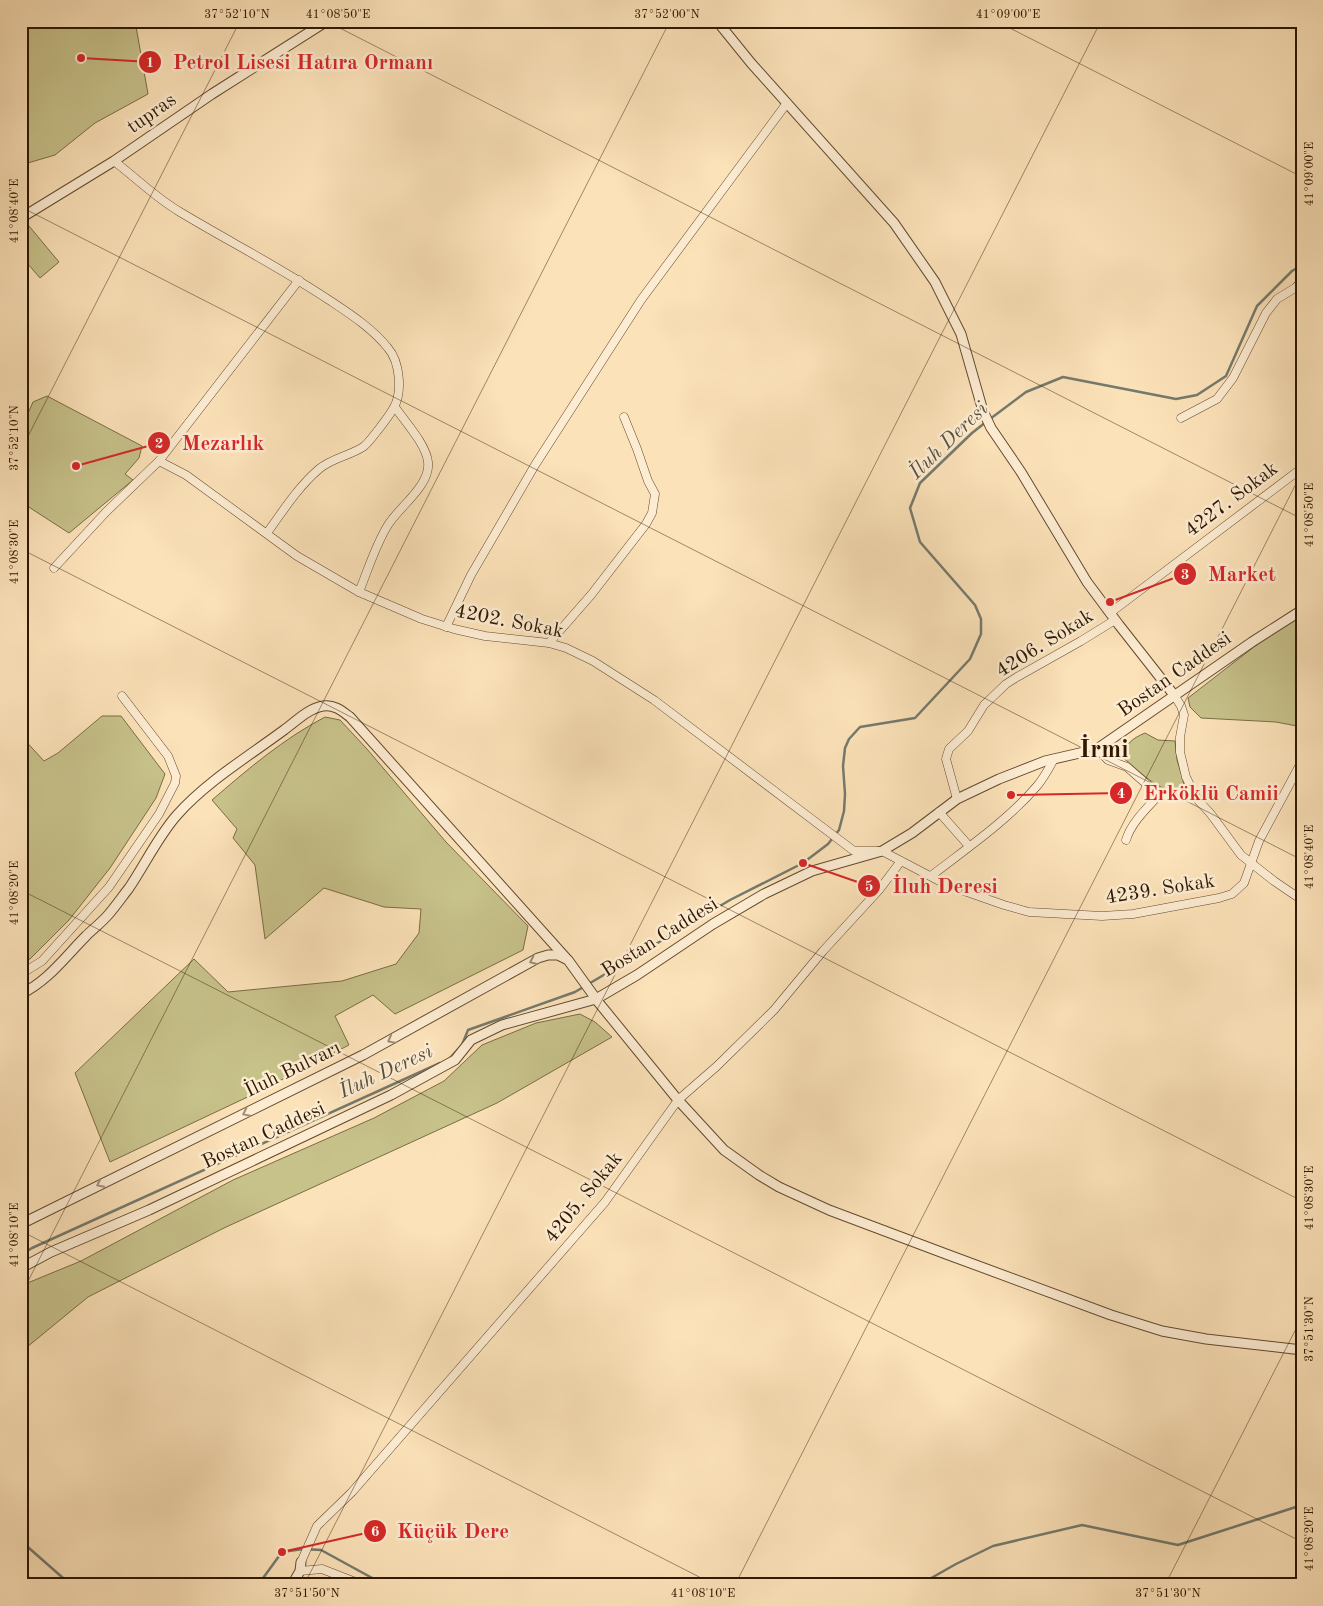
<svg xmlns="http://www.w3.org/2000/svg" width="1323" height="1606" viewBox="0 0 1323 1606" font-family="'Old Standard TT',serif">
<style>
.green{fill:#c7c18a;stroke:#7a6c45}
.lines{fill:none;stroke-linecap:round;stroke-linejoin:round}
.stream{stroke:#747a6e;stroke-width:2.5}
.minor-casing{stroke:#624a2e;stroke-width:9}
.tertiary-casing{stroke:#624a2e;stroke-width:11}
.minor{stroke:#fdecd2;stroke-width:8}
.tertiary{stroke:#fdecd2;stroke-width:9}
.oneway{stroke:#a08d74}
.ticks{fill:none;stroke:#2e1800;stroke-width:1;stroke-opacity:0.45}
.labels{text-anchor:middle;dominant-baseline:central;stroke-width:5;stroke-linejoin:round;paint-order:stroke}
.street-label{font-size:20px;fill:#2e1800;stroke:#fdecd2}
.water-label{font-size:21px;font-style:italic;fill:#575140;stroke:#fdecd2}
.district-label{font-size:25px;font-weight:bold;fill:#2e1800;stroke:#fdecd2}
.leader{fill:none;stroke:#d62828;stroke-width:2}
.callout-dot{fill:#d62828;stroke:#fdecd2;stroke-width:2}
.mark-label{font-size:15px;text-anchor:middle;font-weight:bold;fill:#fff}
.callout-label{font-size:21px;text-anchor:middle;font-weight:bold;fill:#d62828;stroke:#fdecd2;stroke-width:5;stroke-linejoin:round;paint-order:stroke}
.neatline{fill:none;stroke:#2e1800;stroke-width:2}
.ticks-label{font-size:12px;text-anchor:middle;fill:#2e1800}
</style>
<rect width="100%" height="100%" fill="#fce2b9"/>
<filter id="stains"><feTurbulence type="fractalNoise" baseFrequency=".004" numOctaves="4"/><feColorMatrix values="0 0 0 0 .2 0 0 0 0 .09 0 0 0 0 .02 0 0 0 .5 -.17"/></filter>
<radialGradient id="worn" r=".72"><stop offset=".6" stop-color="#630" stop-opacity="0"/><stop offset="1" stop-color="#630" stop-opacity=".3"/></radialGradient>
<g class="green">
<path d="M21,21H135L148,94L95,123L55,155L21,165Z"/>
<path d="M29,226L59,262L40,278L21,256V232Z"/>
<path d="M47,396L142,446L139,458L125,474L133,480L69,533L21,502V429L33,402Z"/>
<path d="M1302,616V727L1276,722L1201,718L1190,707L1188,698L1268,636Z"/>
<path d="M102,716H121L165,774L156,798L110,868L69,920L30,959L21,963V736L44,761L58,753Z"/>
<path d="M325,717L340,720L367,749L446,842L528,926L523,950L395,1014L373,995L335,1016L349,1045L256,1093L110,1162L75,1073L194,959L228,992L342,981L396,964L419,933L421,909L384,907L324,888L265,939L255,865L233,838L237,829L212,800C248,769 283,739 325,717Z"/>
<path d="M1145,733L1158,740L1175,741L1177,760L1183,780L1184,787L1180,791C1158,793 1139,770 1122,757C1125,744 1133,738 1145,733Z"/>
<path d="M580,1014L595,1022L612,1037L497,1103L224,1228L88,1297L21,1352V1286L25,1284L81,1261L233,1180L374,1118L444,1081L482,1045L536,1023Z"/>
</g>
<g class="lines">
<g class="stream">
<path d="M990,419L1026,392L1063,377L1176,399L1197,395L1226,376L1257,306L1292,271L1302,265"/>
<path d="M448,1060L462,1045L468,1030L575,992L730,900L803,863L828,844L839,830L844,811L845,794L843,766L845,748L849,739L860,727L915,718L970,659L981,634V619L975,605L920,542L910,508L920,483L972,433L986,422"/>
<path d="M21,1255L32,1248L440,1063"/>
<path d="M21,1541L71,1585"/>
<path d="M258,1585L282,1552L303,1549L321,1550L385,1585"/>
<path d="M856,1585L926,1581L956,1564L993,1546L1082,1525L1178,1545L1302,1505"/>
</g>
<g class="minor-casing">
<g id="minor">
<path d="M114,161C136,178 156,198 180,212C230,242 281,268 329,300C350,314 372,328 388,348C400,362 403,393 393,409C389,416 369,443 363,447C349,456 332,458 319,469C298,487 283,511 267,533"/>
<path d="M1181,418L1217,399L1233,378L1266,313L1277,299L1295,288L1302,281"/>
<path d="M159,461L186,475L297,556L359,592L422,619L454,629L485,636L549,643L566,648L593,661L654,700L854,851H882L947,885L1004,905L1029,912L1102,916L1133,914L1219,898L1232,894L1244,883L1259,841L1302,761"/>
<path d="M54,568L106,512L159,461L299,280"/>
<path d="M359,592C368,570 375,546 388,525C399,507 431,485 428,462C426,444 405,422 395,407"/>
<path d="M1110,613L1302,468"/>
<path d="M446,627L471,575L535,465L641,300L787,103"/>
<path d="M549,643L591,595L646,524L652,513L655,494L648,481L637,449L624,417"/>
<path d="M1174,695L1181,706L1184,715L1180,737V752L1186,777L1197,799L1210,813L1241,855L1274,881L1302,900"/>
<path d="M1097,749L1108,760L1127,767L1159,795L1173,796L1192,791"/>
<path d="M957,799L946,759L949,749L968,731L984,705L1006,684L1017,677L1081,641L1115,620"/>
<path d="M939,812L969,846"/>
<path d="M1126,840C1131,823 1147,808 1159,795"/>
<path d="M931,876C967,848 1007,821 1037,786C1044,778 1049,768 1054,759"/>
<path d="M21,974L42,961L109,887L159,814L175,783L176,776L168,756L122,696"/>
<path d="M301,1562L317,1526L352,1492L605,1202L678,1100L717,1066L774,1010L823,951L879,890L901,861"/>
<path d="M300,1571L322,1569L363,1585"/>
</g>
</g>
<g class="tertiary-casing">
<g id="tertiary">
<path d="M717,21L751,63L894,223L935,282L961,334L983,411L991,428L1021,472L1087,582L1119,625L1174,695"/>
<path d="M21,218L114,161L212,94L327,21"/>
<path d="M21,994C48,981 65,957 86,936C93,929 101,923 108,915C115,907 122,897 129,888C144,866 159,835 177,815C206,782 249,756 284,730C295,722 309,708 323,706C334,704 342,711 350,717L566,958"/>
<path d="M21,1224L363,1055L538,958L548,955H558L568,960L599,1003L678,1100L724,1150L759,1175L779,1187L829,1210L946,1254L1111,1315L1162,1331L1206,1339L1302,1350"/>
<path d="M21,1268L51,1252L149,1210L391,1095L455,1060L471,1040L502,1025L596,999L637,975L713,924L764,894L812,871L882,851L912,833L957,799L999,779L1045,761L1097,749L1252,642L1302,610"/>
<path d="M292,1585L300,1571L301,1562"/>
</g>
</g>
<use href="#minor" class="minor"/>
<use href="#tertiary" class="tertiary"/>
</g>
<defs><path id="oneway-chevron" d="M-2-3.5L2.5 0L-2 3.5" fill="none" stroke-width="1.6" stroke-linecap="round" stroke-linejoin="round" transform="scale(1.25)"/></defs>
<g class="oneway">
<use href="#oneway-chevron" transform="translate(533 961) rotate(155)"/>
<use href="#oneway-chevron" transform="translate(391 1040) rotate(151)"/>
<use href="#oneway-chevron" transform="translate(246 1113) rotate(154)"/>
<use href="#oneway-chevron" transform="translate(100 1184) rotate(154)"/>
</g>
<path class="ticks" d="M326,21L1302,519M996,21L1302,177M21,207L1302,860M21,450L240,21M21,549L1302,1201M21,890L1302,1542M21,1231L715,1585M21,1295L670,21M21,1573L45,1585M304,1585L1101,21M735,1585L1302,472M1165,1585L1302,1317"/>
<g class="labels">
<g class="street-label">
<text transform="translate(152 114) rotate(-35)">tupras</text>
<text transform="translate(1232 500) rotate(-37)">4227. Sokak</text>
<text transform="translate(509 622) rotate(11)">4202. Sokak</text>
<text transform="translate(1045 644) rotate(-32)">4206. Sokak</text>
<text transform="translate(1175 675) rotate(-35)">Bostan Caddesi</text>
<text transform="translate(1160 890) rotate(-9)">4239. Sokak</text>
<text transform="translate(660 938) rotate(-32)">Bostan Caddesi</text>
<text transform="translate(293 1070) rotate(-26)">İluh Bulvarı</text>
<text transform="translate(264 1136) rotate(-25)">Bostan Caddesi</text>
<text transform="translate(584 1198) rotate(-51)">4205. Sokak</text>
</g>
<g class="water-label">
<text transform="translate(949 441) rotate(-44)">İluh Deresi</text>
<text transform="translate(386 1072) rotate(-25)">İluh Deresi</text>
</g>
<g class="district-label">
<text x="1104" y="750">İrmi</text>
</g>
</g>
<path class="leader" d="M81 58L150 62M76 466L159 443M1110 602L1185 574M1011 795L1121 793M803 863L869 886M282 1552L375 1531"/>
<g class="callout-dot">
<circle cx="81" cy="58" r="5"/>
<circle cx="76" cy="466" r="5"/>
<circle cx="1110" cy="602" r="5"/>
<circle cx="1011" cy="795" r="5"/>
<circle cx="803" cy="863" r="5"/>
<circle cx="282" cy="1552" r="5"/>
<circle cx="150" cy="62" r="12"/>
<circle cx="159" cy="443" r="12"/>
<circle cx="1185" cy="574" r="12"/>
<circle cx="1121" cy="793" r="12"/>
<circle cx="869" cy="886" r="12"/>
<circle cx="375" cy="1531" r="12"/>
</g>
<g class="mark-label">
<text x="150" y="67">1</text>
<text x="159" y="448">2</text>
<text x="1185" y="579">3</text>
<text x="1121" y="798">4</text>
<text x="869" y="891">5</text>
<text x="375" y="1536">6</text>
</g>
<g class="callout-label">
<text x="303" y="69">Petrol Lisesi Hatıra Ormanı</text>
<text x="223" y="450">Mezarlık</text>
<text x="1242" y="581">Market</text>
<text x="1211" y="800">Erköklü Camii</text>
<text x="945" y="893">İluh Deresi</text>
<text x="453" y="1538">Küçük Dere</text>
</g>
<rect width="1323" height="1606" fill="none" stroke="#fce2b9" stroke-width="55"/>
<rect x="28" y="28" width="1268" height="1550" class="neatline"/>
<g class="ticks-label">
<text x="237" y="18">37°52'10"N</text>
<text x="338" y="18">41°08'50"E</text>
<text x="667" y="18">37°52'00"N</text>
<text x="1008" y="18">41°09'00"E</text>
<text transform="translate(1309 174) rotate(-90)" y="4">41°09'00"E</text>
<text transform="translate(14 211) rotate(-90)" y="4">41°08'40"E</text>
<text transform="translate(14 438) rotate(-90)" y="4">37°52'10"N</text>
<text transform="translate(1309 515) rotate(-90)" y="4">41°08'50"E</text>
<text transform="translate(14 552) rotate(-90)" y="4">41°08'30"E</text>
<text transform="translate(1309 857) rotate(-90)" y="4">41°08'40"E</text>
<text transform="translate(14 893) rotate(-90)" y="4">41°08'20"E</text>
<text transform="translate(1309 1198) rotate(-90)" y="4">41°08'30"E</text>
<text transform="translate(14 1235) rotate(-90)" y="4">41°08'10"E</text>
<text transform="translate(1309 1329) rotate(-90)" y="4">37°51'30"N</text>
<text transform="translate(1309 1539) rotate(-90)" y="4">41°08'20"E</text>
<text x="307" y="1597">37°51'50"N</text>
<text x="703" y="1597">41°08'10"E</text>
<text x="1168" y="1597">37°51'30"N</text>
</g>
<rect width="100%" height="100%" filter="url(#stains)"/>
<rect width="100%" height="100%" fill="url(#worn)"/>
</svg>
